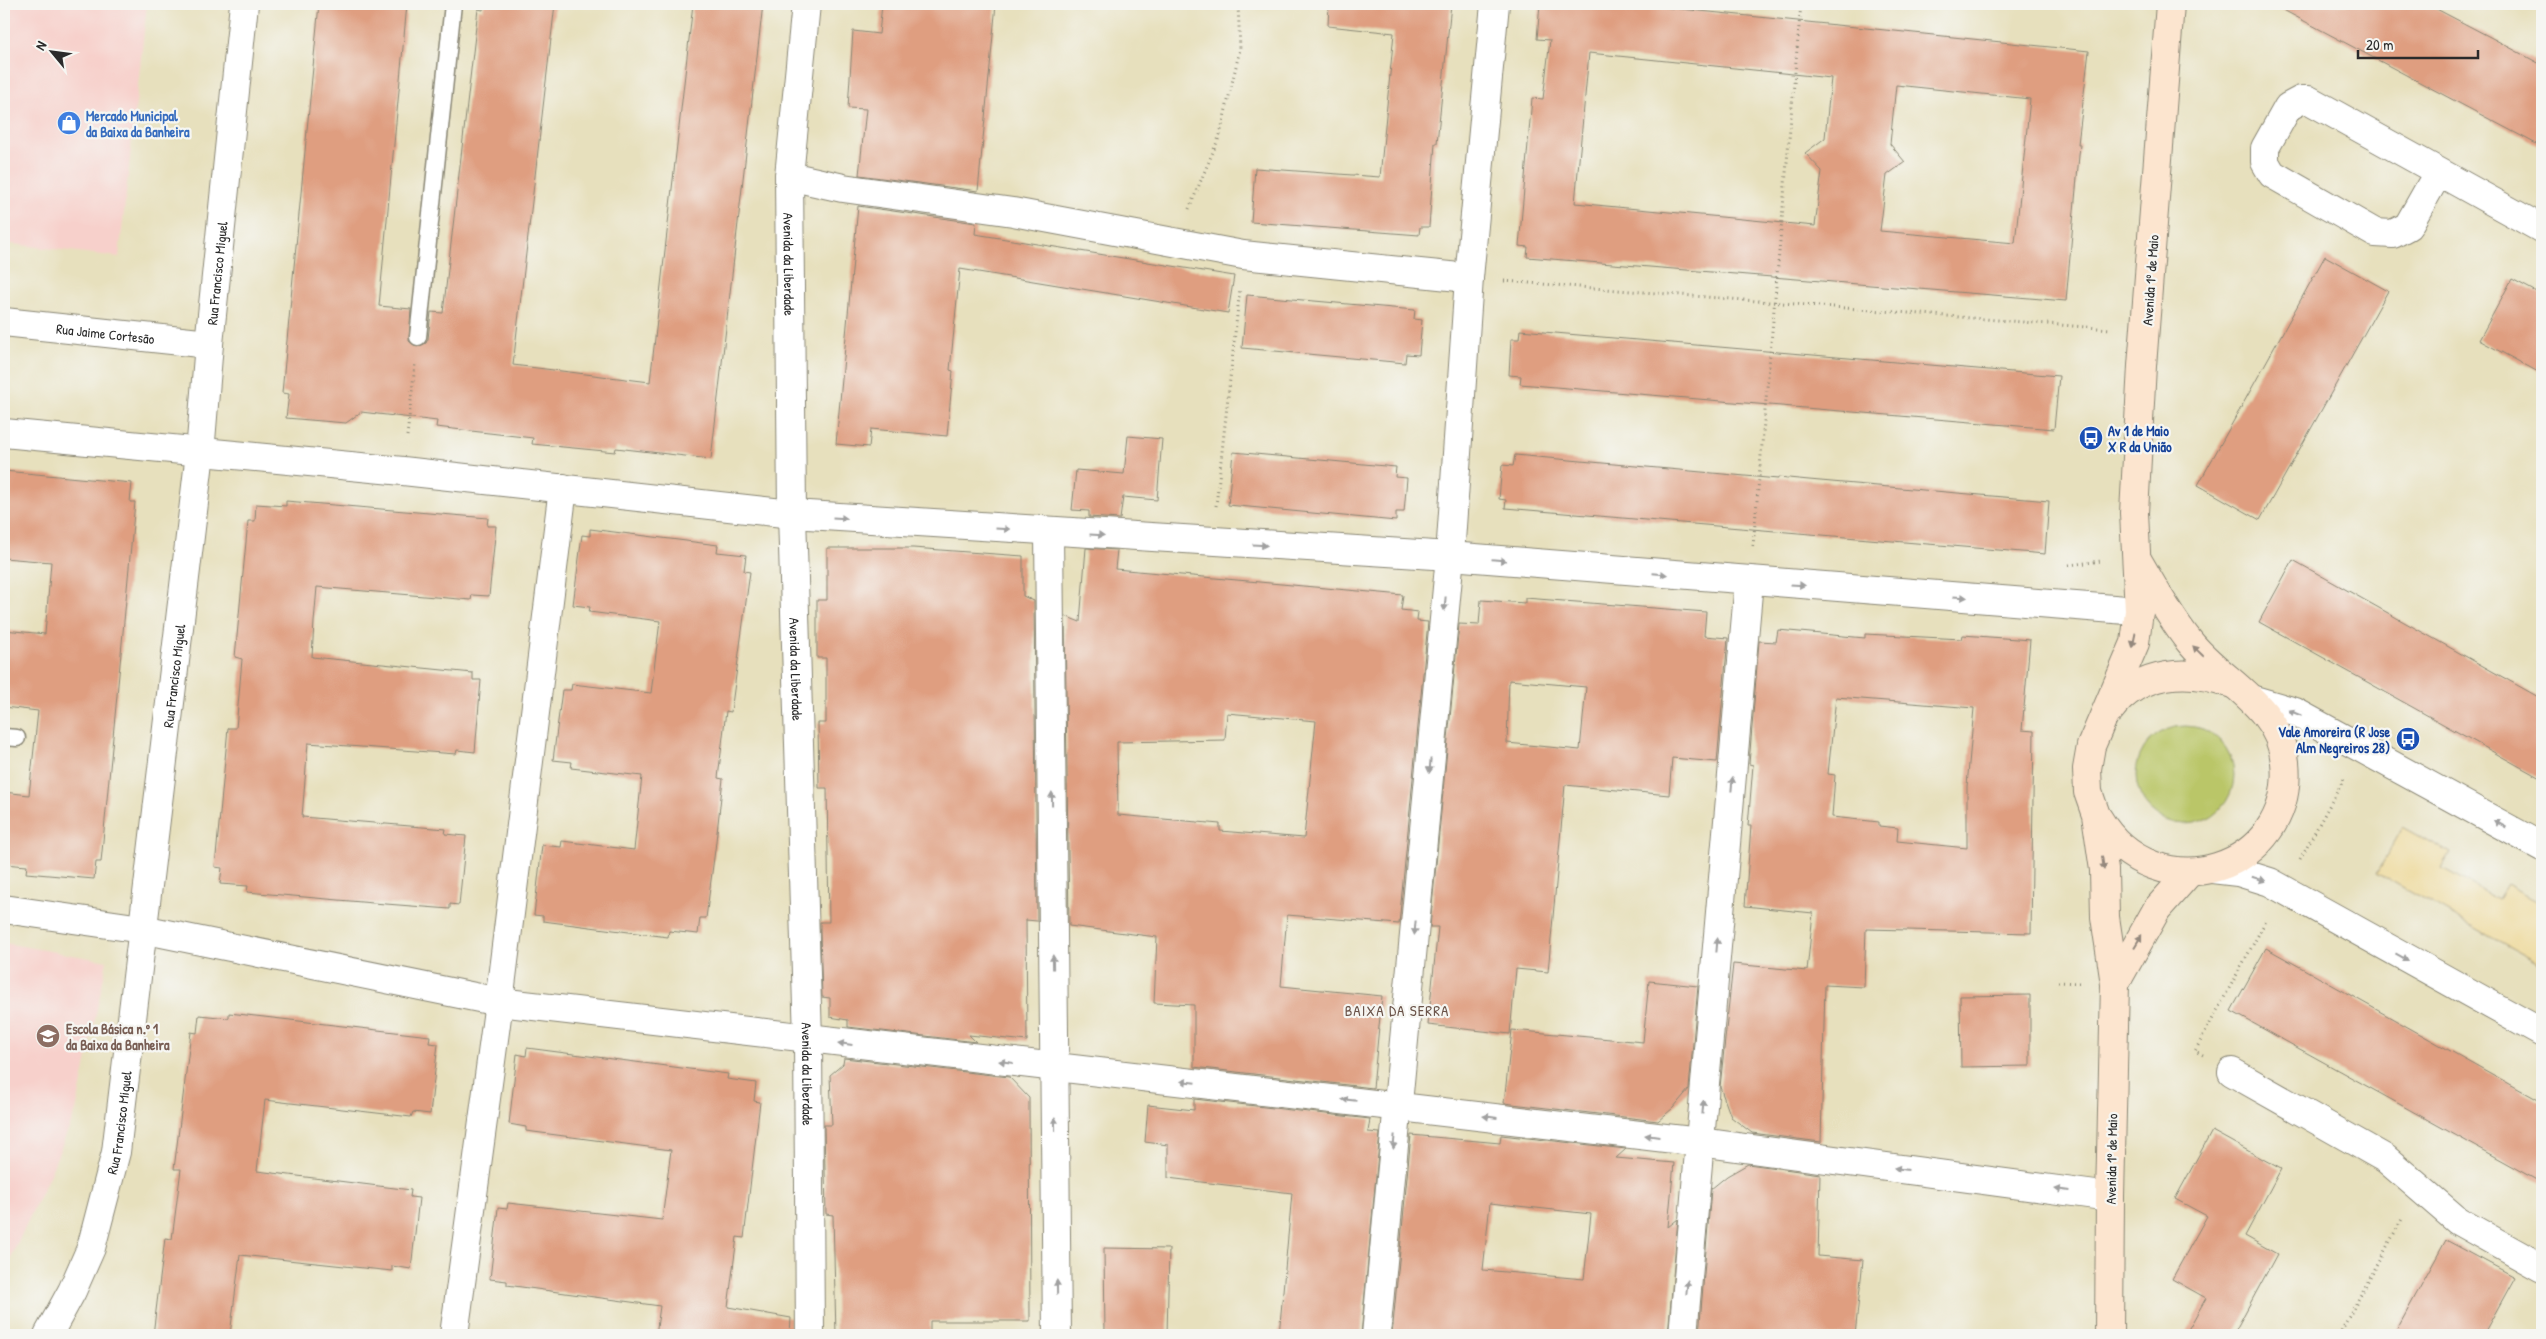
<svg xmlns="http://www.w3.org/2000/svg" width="2546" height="1339" viewBox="0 0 2546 1339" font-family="'Patrick Hand',sans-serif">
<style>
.built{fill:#f7d0cb}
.green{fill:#bac668;stroke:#72784a}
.sand{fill:#eeda9e;stroke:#8c8264}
.building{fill:#df9e80;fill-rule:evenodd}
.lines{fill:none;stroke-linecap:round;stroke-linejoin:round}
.lane-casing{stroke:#898674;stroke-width:19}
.street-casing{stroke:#898674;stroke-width:30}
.secondary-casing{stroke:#898674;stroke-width:30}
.path{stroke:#898674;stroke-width:3;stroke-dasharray:1 4;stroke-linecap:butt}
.lane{stroke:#fff;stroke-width:16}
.street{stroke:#fff;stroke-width:28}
.secondary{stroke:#fce5cf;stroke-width:28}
.oneway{fill:#a0a0a0}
.oneway2{fill:#94887d}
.labels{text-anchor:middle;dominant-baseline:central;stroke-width:4.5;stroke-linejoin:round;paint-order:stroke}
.shop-label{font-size:14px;font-weight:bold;fill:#366cbe;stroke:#f6f6f2;text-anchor:start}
.street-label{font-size:14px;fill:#2b2b2b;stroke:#f6f6f2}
.transit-label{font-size:14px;font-weight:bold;fill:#164399;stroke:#f6f6f2;text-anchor:start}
.education-label{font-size:14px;font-weight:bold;fill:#785e54;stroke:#f6f6f2;text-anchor:start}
.neighbourhood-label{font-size:15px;letter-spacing:1px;fill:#6a5349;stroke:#f6f6f2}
</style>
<rect width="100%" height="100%" fill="#f6f6f2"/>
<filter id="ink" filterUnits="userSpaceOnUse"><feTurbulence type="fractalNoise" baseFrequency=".02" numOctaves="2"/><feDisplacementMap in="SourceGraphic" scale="10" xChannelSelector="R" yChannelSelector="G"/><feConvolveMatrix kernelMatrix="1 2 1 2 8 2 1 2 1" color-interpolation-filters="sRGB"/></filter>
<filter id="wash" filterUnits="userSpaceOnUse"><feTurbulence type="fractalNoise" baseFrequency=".0096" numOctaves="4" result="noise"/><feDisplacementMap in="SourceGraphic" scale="20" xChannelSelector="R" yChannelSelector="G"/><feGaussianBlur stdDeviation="1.12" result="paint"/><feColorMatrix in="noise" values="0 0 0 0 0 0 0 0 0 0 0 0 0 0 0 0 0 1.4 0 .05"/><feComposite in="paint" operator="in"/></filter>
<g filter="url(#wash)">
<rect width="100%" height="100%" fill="#e7e0bd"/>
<g class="built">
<path d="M4,4H147L119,257L4,243Z"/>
<path d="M4,943L107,961L76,1111L50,1174L4,1272Z"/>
</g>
<circle class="green" cx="2185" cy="775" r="49"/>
<path class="sand" d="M2403,827L2450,853L2442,868L2498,899L2507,885L2542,904V965L2377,873Z"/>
<g id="blocks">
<g class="building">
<path d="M319,4H407L379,306L411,309L409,341L417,347L426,343L428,339L431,312L443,313L478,9L483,10L484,4H555L513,365L650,382L693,4H763L711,459L616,448L615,452L532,444L533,438L436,427L437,421L361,412L346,423L286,418L289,394L282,393Z"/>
<path d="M882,4H996L978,191L859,175L866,109L848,108L853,31L879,34Z"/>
<path d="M1329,4H1451L1437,143H1435L1429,227H1420L1419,235L1251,222L1255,168L1380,177L1394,33L1328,26Z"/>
<path d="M1540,4H1632L2089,51L2078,144H2080L2066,301L1527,257L1528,247L1519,246L1532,98L1543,99L1550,40L1537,39ZM1589,53L1831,78L1825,138L1805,153L1822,171L1815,226L1575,203ZM1896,85L2030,99L2015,243L1880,231L1887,175L1905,162L1890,144Z"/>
<path d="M2272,4H2427L2492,38L2542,65V147Z"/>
<path d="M858,206L976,223L975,234L1234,276L1228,313L960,269L950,370L953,371L947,436L871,429L869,447L836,444Z"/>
<path d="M2325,256L2388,291L2260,520L2198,485Z"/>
<path d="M2512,279L2542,295V374L2479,340Z"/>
<path d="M1247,295L1415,310L1414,319L1422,320L1419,355L1406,354L1405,363L1242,348Z"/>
<path d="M1520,330L2059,376L2054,429L1520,384L1521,376L1509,375L1511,339H1519Z"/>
<path d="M1128,436L1162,439L1157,500L1123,497L1120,519L1089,517V511L1072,510L1076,470L1124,474Z"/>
<path d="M1233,452L1396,467L1395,477L1407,478L1404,512H1396V521L1228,505Z"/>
<path d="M1515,455L1778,479V477L1809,480L2049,501L2045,554L1505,508L1506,500L1499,499L1502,465L1513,466Z"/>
<path d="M4,471L132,483L130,502H135L122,643L101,862H96L94,879L26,873L27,866L4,864V792L29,795L38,711L4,707V630L45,634L51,562L4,558Z"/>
<path d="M286,501L488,518L487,526H496L489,596L472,595L471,600L317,587L314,622L312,657L473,673V680H481L475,752L457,750L456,754L308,743L302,817L446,829L445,834L466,836L459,905L450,904V909L373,903L247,892L248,886L220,884L222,868L215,867L228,728H236L239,695L242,659L235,657L248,521H255L256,504L286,506Z"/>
<path d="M590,529L718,545L717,552L746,555L744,571L750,572L731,712L726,711L718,778L723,779L715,850L706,918H700L698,934L669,931L668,937L543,921V916L534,915L542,845L561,847L562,841L634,850L642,776L571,768L572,762L553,760L562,690H571L572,684L651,693L660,621L589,612L590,607L573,605L582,535L590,536Z"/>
<path d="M827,548H913L1023,556V596L1034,601L1037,921L1026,920L1027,1041L969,1035L976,1042L848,1027V1020L830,1017V998L822,997L820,933V922H829L827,788H819L818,723H826V658H817V600H827Z"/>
<path d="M1086,548L1117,550L1115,569L1403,595L1401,610L1418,612L1417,621L1428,622L1399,924L1287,915L1281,986L1382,996L1373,1088L1194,1067V1005L1154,1003L1157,937L1069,926L1065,616L1080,622ZM1227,713L1316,721L1304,838L1220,831V824L1118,815L1117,742L1225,740Z"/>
<path d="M2293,560L2542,699V779L2259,622Z"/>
<path d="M1525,598L1706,612L1704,636L1728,638L1717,762L1672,758L1669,795L1565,785L1548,972L1516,969L1510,1034L1428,1025L1438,927H1430L1459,624L1479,625L1481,600L1525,603ZM1509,680L1586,687L1580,750L1507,743Z"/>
<path d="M1778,630L1865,638V634L1962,639L1963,635L2030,640L2022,730L2034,731L2031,933L1866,929L1864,987L1825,985L1821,1142L1752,1133L1731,1117L1720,1087L1733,964L1807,971L1813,913L1745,906L1751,826H1748L1753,765L1749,764L1759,641L1776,642ZM1836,697L1974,708L1967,786V848L1897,841L1898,828L1879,826V822L1832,817L1835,775L1828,774Z"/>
<path d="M2266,948L2542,1102V1183L2231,1011Z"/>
<path d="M1649,981L1698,986L1689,1089L1673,1108L1658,1121L1504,1103L1512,1030L1643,1042Z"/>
<path d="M2030,995V1066L1961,1067L1960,996Z"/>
<path d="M229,1013L430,1036L429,1043L438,1044L430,1114L413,1112L411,1117L265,1100L257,1171L411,1190L410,1197L419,1198L411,1269L392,1266V1271L240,1255L230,1335H153L165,1238L172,1239L181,1169H174L191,1032L197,1033L199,1015L229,1018Z"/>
<path d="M527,1048L728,1074L727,1079L756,1083L754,1101L760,1102L744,1238L737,1237L728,1307L791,1318L790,1335H656L660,1306L507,1285V1281L490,1279L498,1208L507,1209L508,1203L662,1220L671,1150L526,1131V1127L509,1124L517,1054L526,1056Z"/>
<path d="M844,1058L1009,1077L1029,1098L1030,1321H930V1335H836L833,1215L826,1214L824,1125H832L830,1075L843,1064Z"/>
<path d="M1194,1099L1370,1119L1368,1132L1380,1133L1361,1335H1279L1292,1193L1168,1178V1145L1145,1142L1148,1105L1194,1110Z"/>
<path d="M2212,1131L2281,1169L2245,1236L2277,1254L2233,1335H2185L2206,1298L2172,1279L2207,1216L2175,1199Z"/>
<path d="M1411,1135L1500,1143L1501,1135L1626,1149L1616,1158L1674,1163L1668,1227L1678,1219L1668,1335H1392ZM1490,1203L1591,1214L1584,1279L1483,1270Z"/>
<path d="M1748,1164L1820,1174L1818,1256L1863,1260L1855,1335H1699L1711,1189L1727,1176Z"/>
<path d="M2446,1240L2515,1277L2483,1335H2394Z"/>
<path d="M1104,1248L1169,1249L1167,1335H1105Z"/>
</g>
</g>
</g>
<g filter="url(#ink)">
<use href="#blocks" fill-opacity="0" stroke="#898674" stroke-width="1"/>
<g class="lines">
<g class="lane-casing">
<g id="lane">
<path d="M418,337L453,4"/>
<path d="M4,737L17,738"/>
</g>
</g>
<g class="street-casing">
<g id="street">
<path id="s1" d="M806,4L789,176L792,514L808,1039L810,1335"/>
<path d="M2438,173L2408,226L2393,234L2375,233L2272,174L2265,162V148L2288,107L2301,100H2309L2542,229"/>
<path d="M789,176L843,188L1013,212L1243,255L1469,278"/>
<path id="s2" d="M4,322L209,344"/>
<path d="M4,433L403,471L792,514L1450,556L2139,611"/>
<path d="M1049,532L1057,1335"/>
<path d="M2254,700L2295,712L2542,847"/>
<path d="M2212,869L2238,872L2270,882L2542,1033"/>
<path d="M4,909L142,929L499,1002L1700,1142L2110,1197"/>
<path d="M2232,1072L2386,1159L2458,1221L2542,1268"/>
<path id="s3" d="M48,1335L72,1291L91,1248L116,1152L200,453L209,344L244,4"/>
<path d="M454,1335L499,1002L563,488"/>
<path d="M1376,1335L1450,556L1469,278L1495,4"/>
<path d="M1683,1335L1749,581"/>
</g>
</g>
<g class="secondary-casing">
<g id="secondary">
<path d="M2110,710C2140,670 2189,668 2232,684"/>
<path d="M2098,818C2156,915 2296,870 2285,762C2279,704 2221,682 2189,641C2169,616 2154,588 2138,561"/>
<path d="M2115,984L2157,909L2189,873"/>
<path d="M2109,1335L2110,1197L2115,984L2105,917L2104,870L2096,815L2088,792L2087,769L2091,746L2135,643L2139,611L2134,513L2142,366L2170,4"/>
</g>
</g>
<g class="path">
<path d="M1189,209L1220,135L1240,49L1238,4"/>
<path d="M1504,281L2111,329"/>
<path d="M407,436L415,365"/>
<path d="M1216,506L1240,288"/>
<path d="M1753,546L1801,4"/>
<path d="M2069,565L2101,561"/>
<path d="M2300,859L2344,779"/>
<path d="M2058,982L2080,983"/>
<path d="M2203,1055L2195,1051L2267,919"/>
<path d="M2339,1335L2402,1219"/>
</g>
<use href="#lane" class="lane"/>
<use href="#street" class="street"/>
<use href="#secondary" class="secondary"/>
</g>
<defs><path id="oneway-solid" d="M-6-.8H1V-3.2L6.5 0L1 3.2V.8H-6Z" transform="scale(1.25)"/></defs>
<g class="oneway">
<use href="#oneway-solid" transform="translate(840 518) rotate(4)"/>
<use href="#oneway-solid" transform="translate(1003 529) rotate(4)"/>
<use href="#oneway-solid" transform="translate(1097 535) rotate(4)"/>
<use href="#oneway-solid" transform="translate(1260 545) rotate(3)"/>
<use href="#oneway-solid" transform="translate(1499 560) rotate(5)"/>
<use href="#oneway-solid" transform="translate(1660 574) rotate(5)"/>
<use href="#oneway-solid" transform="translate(1798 585) rotate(4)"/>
<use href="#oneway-solid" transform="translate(1960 597) rotate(4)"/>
<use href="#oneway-solid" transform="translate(1445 604) rotate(95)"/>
<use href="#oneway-solid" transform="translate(2295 713) rotate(-157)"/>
<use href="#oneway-solid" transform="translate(1430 766) rotate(95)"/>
<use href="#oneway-solid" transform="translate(1732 784) rotate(-85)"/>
<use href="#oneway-solid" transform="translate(1052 799) rotate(-91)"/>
<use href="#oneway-solid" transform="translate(2500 824) rotate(-151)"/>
<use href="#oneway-solid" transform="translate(2259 879) rotate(17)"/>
<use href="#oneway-solid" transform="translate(1415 928) rotate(95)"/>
<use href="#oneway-solid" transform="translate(1717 945) rotate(-85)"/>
<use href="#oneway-solid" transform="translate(2402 957) rotate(29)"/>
<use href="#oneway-solid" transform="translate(1053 962) rotate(-91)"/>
<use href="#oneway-solid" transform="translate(845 1044) rotate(-173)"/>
<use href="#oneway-solid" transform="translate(1006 1062) rotate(-173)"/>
<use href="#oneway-solid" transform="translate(1188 1082) rotate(-174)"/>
<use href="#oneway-solid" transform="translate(1349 1100) rotate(-174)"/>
<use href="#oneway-solid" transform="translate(1703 1107) rotate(-85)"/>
<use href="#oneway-solid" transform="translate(1490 1117) rotate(-173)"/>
<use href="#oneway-solid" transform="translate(1055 1124) rotate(-91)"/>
<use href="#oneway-solid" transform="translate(1652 1136) rotate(-173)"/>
<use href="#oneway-solid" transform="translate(1394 1142) rotate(95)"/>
<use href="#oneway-solid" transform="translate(1901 1169) rotate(-172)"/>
<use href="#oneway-solid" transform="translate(2062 1190) rotate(-173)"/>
<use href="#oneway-solid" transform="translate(1057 1287) rotate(-91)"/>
<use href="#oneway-solid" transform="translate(1687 1287) rotate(-85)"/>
</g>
<g class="oneway2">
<use href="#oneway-solid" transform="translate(2134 640) rotate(102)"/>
<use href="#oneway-solid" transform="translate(2198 651) rotate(-136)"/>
<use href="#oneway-solid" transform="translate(2103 863) rotate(82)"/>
<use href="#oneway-solid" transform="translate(2138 941) rotate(-59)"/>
</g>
</g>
<defs>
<g id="shop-disc" transform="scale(1.25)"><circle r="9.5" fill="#3f7fe0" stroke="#f6f6f2"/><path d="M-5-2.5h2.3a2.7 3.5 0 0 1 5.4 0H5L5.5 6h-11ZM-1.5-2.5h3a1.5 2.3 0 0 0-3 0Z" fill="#fff"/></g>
<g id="bus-disc" transform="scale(1.25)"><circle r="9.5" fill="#1a4fb4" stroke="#f6f6f2"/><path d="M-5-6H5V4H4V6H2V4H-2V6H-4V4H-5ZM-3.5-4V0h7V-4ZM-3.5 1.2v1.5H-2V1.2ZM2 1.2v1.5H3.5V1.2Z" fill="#fff"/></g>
<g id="school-disc" transform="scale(1.25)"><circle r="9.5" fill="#8d6e63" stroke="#f6f6f2"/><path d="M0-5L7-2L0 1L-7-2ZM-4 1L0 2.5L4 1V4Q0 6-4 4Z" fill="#fff"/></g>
</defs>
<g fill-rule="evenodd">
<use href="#shop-disc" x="69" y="123"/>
<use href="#bus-disc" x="2091" y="438"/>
<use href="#bus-disc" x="2408" y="739"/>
<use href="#school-disc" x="48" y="1036"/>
</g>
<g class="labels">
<g class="shop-label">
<text x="86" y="115">Mercado Municipal<tspan x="86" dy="16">da Baixa da Banheira</tspan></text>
</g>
<g class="street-label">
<text stroke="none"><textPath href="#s1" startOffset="261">Avenida da Liberdade</textPath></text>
<text stroke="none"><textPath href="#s3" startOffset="1081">Rua Francisco Miguel</textPath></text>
<text transform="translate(2150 280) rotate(-86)">Avenida 1º de Maio</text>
<text stroke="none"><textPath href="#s2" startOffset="102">Rua Jaime Cortesão</textPath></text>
<text stroke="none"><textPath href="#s1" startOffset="666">Avenida da Liberdade</textPath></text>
<text stroke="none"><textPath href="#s3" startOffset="676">Rua Francisco Miguel</textPath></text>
<text stroke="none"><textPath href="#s1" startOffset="1071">Avenida da Liberdade</textPath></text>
<text stroke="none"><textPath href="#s3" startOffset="226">Rua Francisco Miguel</textPath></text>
<text transform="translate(2111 1159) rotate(-89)">Avenida 1º de Maio</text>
</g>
<g class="transit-label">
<text x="2108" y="430">Av 1 de Maio<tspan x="2108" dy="16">X R da União</tspan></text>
<text x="2390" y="731" text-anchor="end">Vale Amoreira (R Jose<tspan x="2390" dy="16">Alm Negreiros 28)</tspan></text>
</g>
<g class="education-label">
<text x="66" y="1028">Escola Básica n.º 1<tspan x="66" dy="16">da Baixa da Banheira</tspan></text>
</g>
<g class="neighbourhood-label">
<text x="1397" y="1010">BAIXA DA SERRA</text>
</g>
</g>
<rect width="2546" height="1339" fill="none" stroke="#f6f6f2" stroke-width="20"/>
<g transform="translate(52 52) rotate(299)" stroke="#f6f6f2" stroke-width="4" paint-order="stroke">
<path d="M0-4L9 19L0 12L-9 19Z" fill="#2b2b2b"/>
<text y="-8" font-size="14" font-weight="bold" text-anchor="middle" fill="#2b2b2b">N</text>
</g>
<path d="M2358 50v8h120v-8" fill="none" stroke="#2b2b2b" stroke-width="2.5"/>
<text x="2366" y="50" font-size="15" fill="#2b2b2b" stroke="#f6f6f2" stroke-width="4" paint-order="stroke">20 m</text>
</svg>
